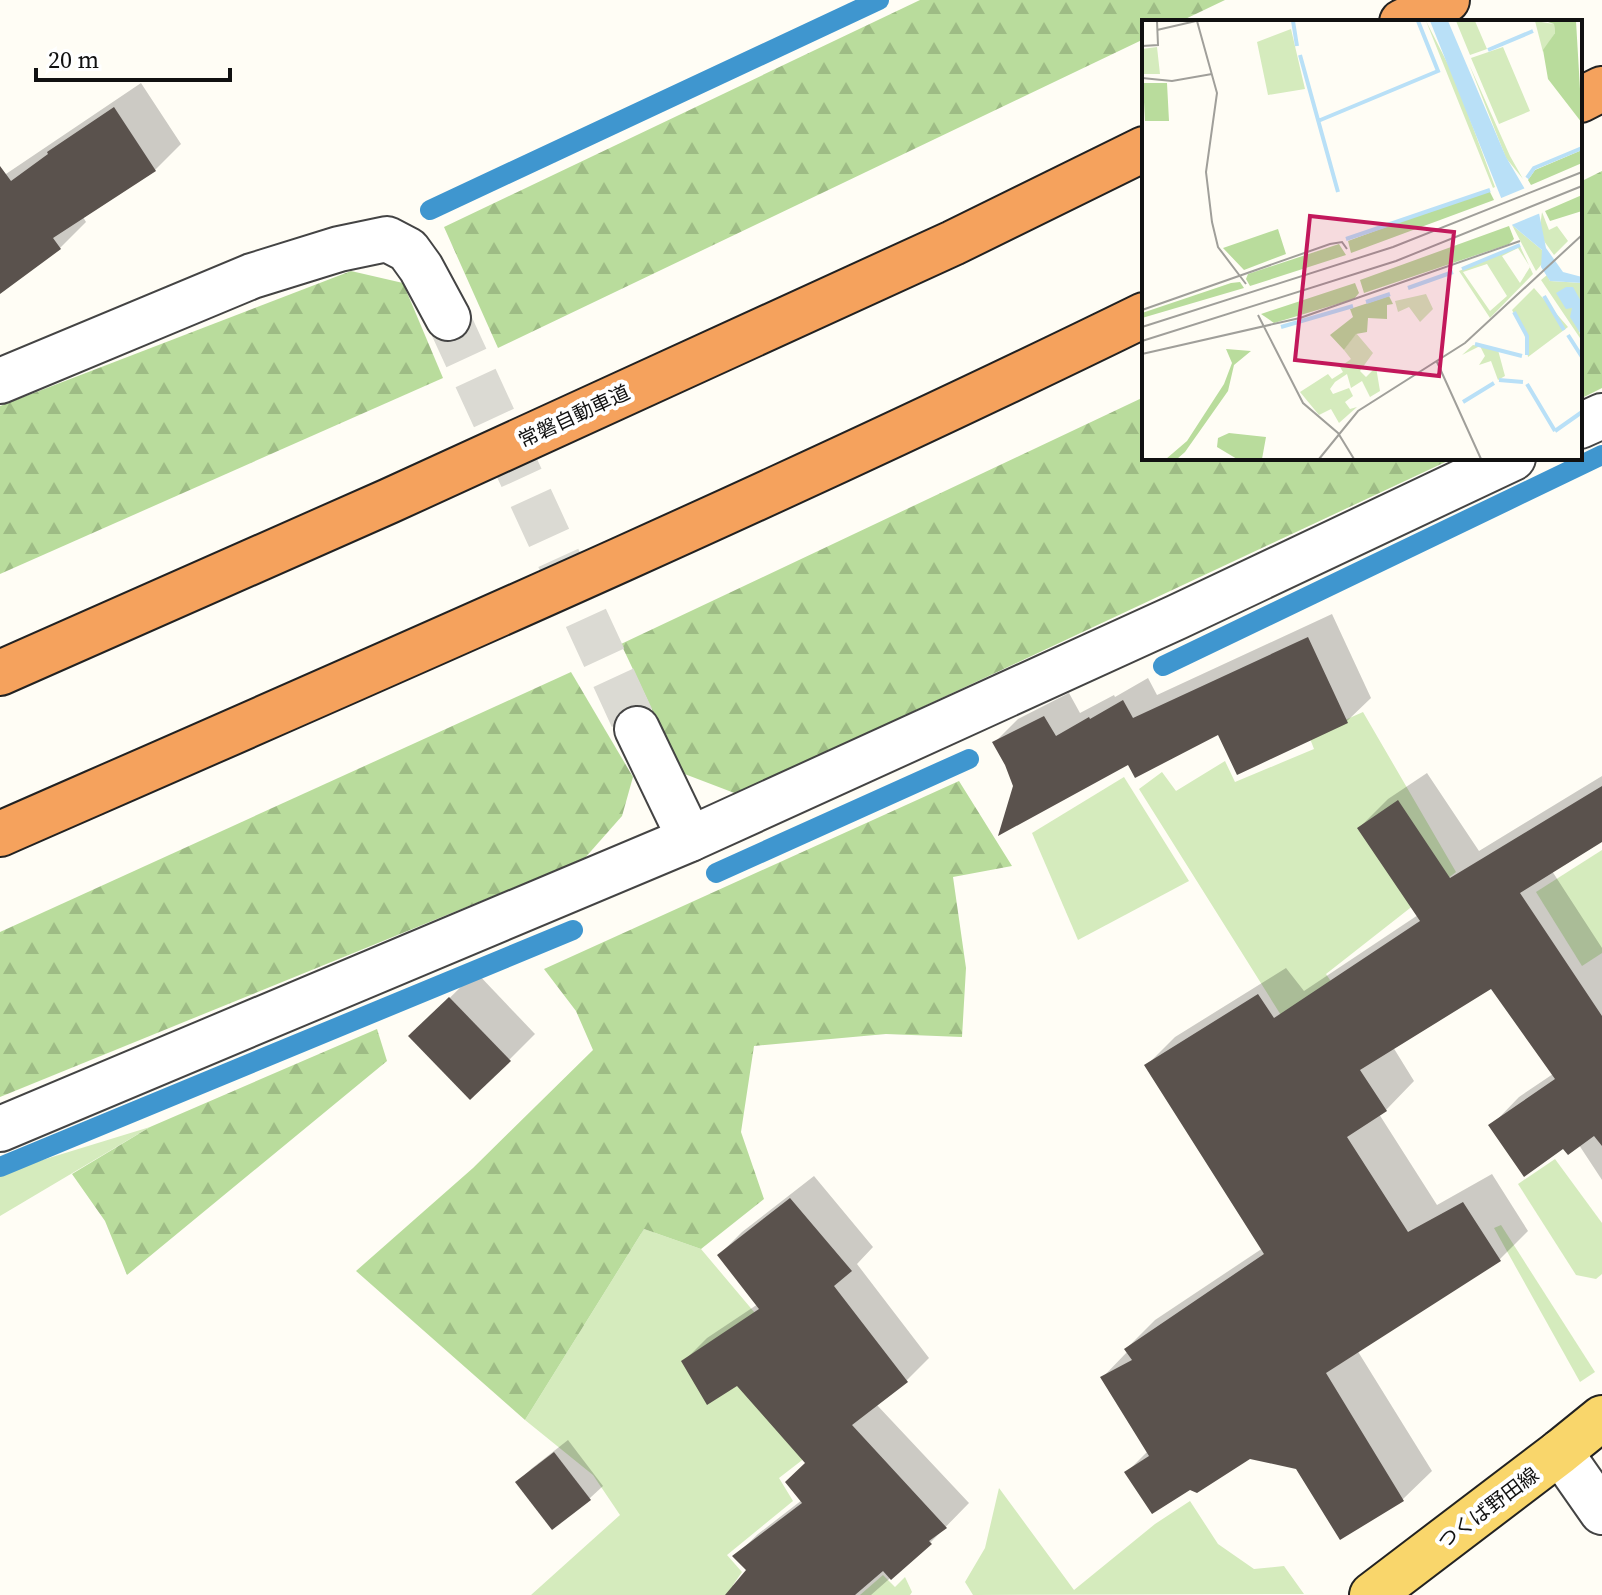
<svg xmlns="http://www.w3.org/2000/svg" width="1602" height="1595" viewBox="0 0 1602 1595" font-family="'Source Serif 4','Noto Sans JP',serif">
<style>
.grass{fill:#d5ebbd}
.forest{fill:url(#forest-firs)}
.shadow{fill:#0003}
.lines{fill:none;stroke-linecap:round;stroke-linejoin:round}
.stream{stroke:#3f96cf;stroke-width:20}
.building{fill:#5a524d}
.minor-tunnel{stroke:#dbdad3;stroke-width:44;stroke-dasharray:44 22;stroke-linecap:butt}
.minor-casing{stroke:#444;stroke-width:48}
.major-casing{stroke:#222;stroke-width:48}
.highway-casing{stroke:#222;stroke-width:48}
.minor{stroke:#fff;stroke-width:44}
.major{stroke:#f9d66b;stroke-width:44}
.highway{stroke:#f5a25d;stroke-width:44}
.labels{text-anchor:middle;dominant-baseline:central;stroke-width:8;stroke-linejoin:round;paint-order:stroke}
.street-label{font-size:20px;fill:#111;stroke:#fff}
.inset-river{fill:none;stroke:#b9e0f7;stroke-width:4}
.inset-road{fill:none;stroke:#a09f9a;stroke-width:2}
.view{fill:#c2185b;fill-opacity:0.15;stroke:#c2185b;stroke-width:4}
.inset-edge{fill:none;stroke:#111;stroke-width:4}
</style>
<defs>
<pattern id="forest-firs" width="22" height="20" patternUnits="userSpaceOnUse" patternTransform="scale(2)"><rect width="22" height="20" fill="#b9dc9c"/><path d="M5 1l3.5 6h-7zM16 11l3.5 6h-7z" fill="#9ebc85"/></pattern>
</defs>
<rect width="100%" height="100%" fill="#fffdf5"/>
<g class="grass">
<path d="M1363,712L1456,872L1326,974L1340,995L1306,1055L1139,789L1162,772L1176,791L1225,761L1235,782L1314,749L1309,736Z"/>
<path d="M1124,777L1189,881L1078,940L1032,833Z"/>
<path d="M1602,850V953L1582,966L1536,892Z"/>
<path d="M150,1127L0,1216V1173Z"/>
<path d="M1555,1159L1602,1223V1274L1596,1279L1576,1275L1518,1184Z"/>
<path d="M1501,1225L1595,1372L1580,1382L1494,1228Z"/>
<path d="M644,1229L701,1249L808,1376L854,1420L779,1478L793,1501L727,1555L742,1572L733,1585L743,1595H531L620,1515L593,1475L525,1420Z"/>
<path d="M999,1488L1074,1590L1155,1524L1190,1501L1218,1544L1254,1569L1284,1566L1304,1594L973,1595L965,1582L985,1548Z"/>
<path d="M883,1575L895,1587L905,1577L912,1592L910,1595H860Z"/>
</g>
<g class="forest">
<path d="M920,0H1225L1179,22H1144V39L498,348L444,227Z"/>
<path d="M1602,171V388L1580,399V182Z"/>
<path d="M351,271L403,283L443,378L0,574V406Z"/>
<path d="M1144,397V458H1454L737,794L682,773L621,644Z"/>
<path d="M571,672L633,777L622,816L584,859L0,1097V932Z"/>
<path d="M959,781L1012,866L953,877L966,968L962,1037L886,1034L754,1046L741,1132L764,1199L701,1249L644,1229L525,1420L356,1271L473,1168L593,1050L576,1011L544,969Z"/>
<path d="M377,1029L387,1061L127,1275L105,1221L72,1174L150,1127Z"/>
</g>
<g class="shadow">
<path d="M141,83L181,144L155,170L83,217L86,222L60,248L0,292V178Z"/>
<path d="M1332,614L1371,698L1347,721L1219,732L1129,763L1015,786L1007,764L994,743L1018,719L1069,693L1080,713L1114,695L1115,697L1148,678L1157,695Z"/>
<path d="M1427,773L1479,851L1602,776V840L1552,871L1602,948V1180L1579,1145L1564,1146L1491,1126L1519,1097L1553,1074L1491,986L1393,1047L1414,1081L1386,1110L1379,1114L1437,1205L1492,1174L1528,1231L1499,1260L1357,1350L1432,1471L1403,1499L1341,1538L1298,1467L1249,1457L1127,1472L1148,1451L1102,1378L1128,1351L1126,1349L1155,1320L1263,1248L1147,1065L1175,1037L1286,968L1304,991L1418,915L1359,828L1388,799Z"/>
<path d="M476,972L535,1034L509,1060L411,1036Z"/>
<path d="M814,1176L873,1247L857,1264L929,1358L906,1381L876,1404L969,1503L930,1543L871,1595H751L749,1570L735,1556L758,1534L802,1500L807,1463L738,1383L684,1361L707,1338L758,1304L719,1255L742,1232Z"/>
<path d="M568,1440L603,1486L590,1498L552,1527L518,1482L531,1469Z"/>
</g>
<g class="lines">
<g class="stream">
<path d="M430,210L879,0"/>
<path d="M1163,666L1602,455"/>
<path d="M716,873L969,759"/>
<path d="M0,1167L573,930"/>
</g>
</g>
<g class="building">
<path d="M114,107L156,171L53,238L61,249L0,294V166L11,181L48,154L47,152Z"/>
<path d="M1308,637L1348,723L1237,775L1218,735L1135,778L1128,765L998,836L1013,786L1005,765L992,742L1044,716L1056,736L1089,717L1090,719L1123,700L1133,718Z"/>
<path d="M1602,786V842L1520,893L1602,1016V1146L1594,1136L1568,1155L1563,1149L1524,1177L1488,1125L1555,1079L1491,989L1360,1070L1387,1111L1347,1137L1408,1232L1463,1202L1501,1261L1326,1373L1404,1501L1340,1540L1296,1469L1250,1459L1197,1493L1190,1490L1152,1514L1124,1472L1149,1456L1100,1377L1132,1360L1124,1349L1264,1254L1144,1065L1258,994L1274,1018L1420,921L1357,828L1398,800L1450,878Z"/>
<path d="M449,997L511,1061L470,1100L408,1036Z"/>
<path d="M790,1198L852,1271L834,1286L908,1382L852,1425L947,1528L929,1541L932,1544L891,1580L883,1571L855,1595H725L746,1570L732,1556L802,1503L785,1482L805,1463L737,1386L707,1405L681,1361L759,1309L717,1255Z"/>
<path d="M554,1452L591,1500L552,1530L515,1482Z"/>
</g>
<g class="lines">
<path class="minor-tunnel" d="M448,318L637,729"/>
<g class="minor-casing">
<g id="minor">
<path d="M0,381L252,276L339,249L387,239L408,250L421,268L448,318"/>
<path d="M1580,426L1602,416"/>
<path d="M637,729L690,839"/>
<path d="M0,1129L690,839L1177,617L1513,458"/>
<path d="M1560,1452L1602,1512"/>
</g>
</g>
<g class="major-casing">
<path id="major" d="M1372,1595L1560,1452L1602,1418"/>
</g>
<g class="highway-casing">
<g id="highway">
<path d="M1402,22L1447,0"/>
<path d="M1580,100L1602,89"/>
<path d="M0,673L389,501L953,243L1144,149"/>
<path d="M0,834C383,666 768,499 1144,315"/>
</g>
</g>
<use href="#minor" class="minor"/>
<use href="#major" class="major"/>
<use href="#highway" class="highway"/>
</g>
<g class="labels">
<g class="street-label">
<text transform="translate(574 416) rotate(-25)">常磐自動車道</text>
<text transform="translate(1488 1508) rotate(-37)">つくば野田線</text>
</g>
</g>
<g transform="translate(1142 20)">
<rect width="440" height="440" fill="#fffdf5"/>
<path d="M284,1L312,56L353,167L351,168ZM314,1H333L345,29L328,35ZM393,1L412,4L413,13L401,32ZM149,9L163,69L126,75L115,22ZM15,27L18,54H0V29ZM361,27L388,91L357,104L329,38ZM327,44L368,136L381,159L364,138ZM400,192L407,210L415,206L426,221L412,235L397,214ZM370,205L400,230L404,239L394,251ZM378,226L391,254L348,298L317,251ZM376,228L388,247L378,263L360,236ZM345,244L365,276L348,291L321,252ZM405,255L408,261L440,263V288H430L440,321L399,260ZM392,268L426,307L386,337L382,311L370,290ZM284,274L291,289L278,302L267,287L256,292L253,281ZM214,313L231,333L218,351L224,357L234,347L238,371L228,377L220,361L209,368L205,354L193,362L188,369L191,374L207,368L211,376L203,382L208,389L215,387L197,403L189,389L177,395L158,372L186,354L190,359L201,352L198,347L209,339L202,330ZM331,325L356,330L363,356L356,360L349,341L337,345L343,336L338,326L320,335Z" fill="#d5ebbd" fill-rule="evenodd"/>
<path d="M403,1H434L440,103L406,59L401,30L413,13L412,4ZM1,63H25L27,101H3ZM440,130V143L389,165L386,160L393,150ZM338,172H348L352,180L209,233L206,221ZM440,175V191L408,201L403,191ZM367,206L372,219L367,224L222,273L218,260ZM136,209L144,234L102,250L81,228ZM197,224L204,235L108,266L104,259L106,254ZM89,263L98,262L102,268L0,298V293ZM213,263L217,273L212,279L132,303L119,294ZM247,276L251,284L245,285V299L226,298L225,312L214,314L202,330L188,315L211,297L208,289ZM84,329L109,331L92,345L86,371L43,432L35,439H24L45,421L82,364L90,343ZM87,413L124,417L120,439H95L75,427L76,418Z" fill="#b9dc9c"/>
<path d="M288,1H306L364,137L397,193L404,228L421,252L440,257V263L408,261L399,247L400,230L370,205ZM424,267H431L440,283L438,313L428,297L430,288L424,289L414,273Z" fill="#b9e0f7"/>
<path d="M388,166L401,192L367,206L352,181Z" fill="#fffdf5"/>
<path class="inset-river" d="M151,1L155,26M346,30L391,11M158,35L196,172M176,101L296,51L276,1M385,158L392,148L440,128M204,219L348,170M320,249L378,225M266,268L311,252M402,276L422,310M224,282L248,274M372,292L385,316V335M139,307L211,286M426,315L440,337M333,324L380,336M357,360L381,362M385,364L413,411M321,382L352,363M413,411L440,392"/>
<path class="inset-road" d="M55,1L75,73L64,152L70,202L76,227L104,264M15,10L54,1M0,26L16,25L15,1M0,58L30,61L70,54M0,290L188,224L200,222L205,229M116,295L161,383L196,413L212,439M0,307L251,227L440,152M0,321L254,241L440,166M0,334L158,298L378,221M295,342L339,439M177,439L216,391L323,323L440,215"/>
<path class="view" d="M168,196L312,212L297,356L153,340Z"/>
<rect width="440" height="440" class="inset-edge"/>
</g>
<path d="M36 68v12h194v-12" fill="none" stroke="#111111" stroke-width="4"/>
<text x="48" y="68" font-size="24" fill="#111111" stroke="#ffffff" stroke-width="6" paint-order="stroke">20 m</text>
</svg>
